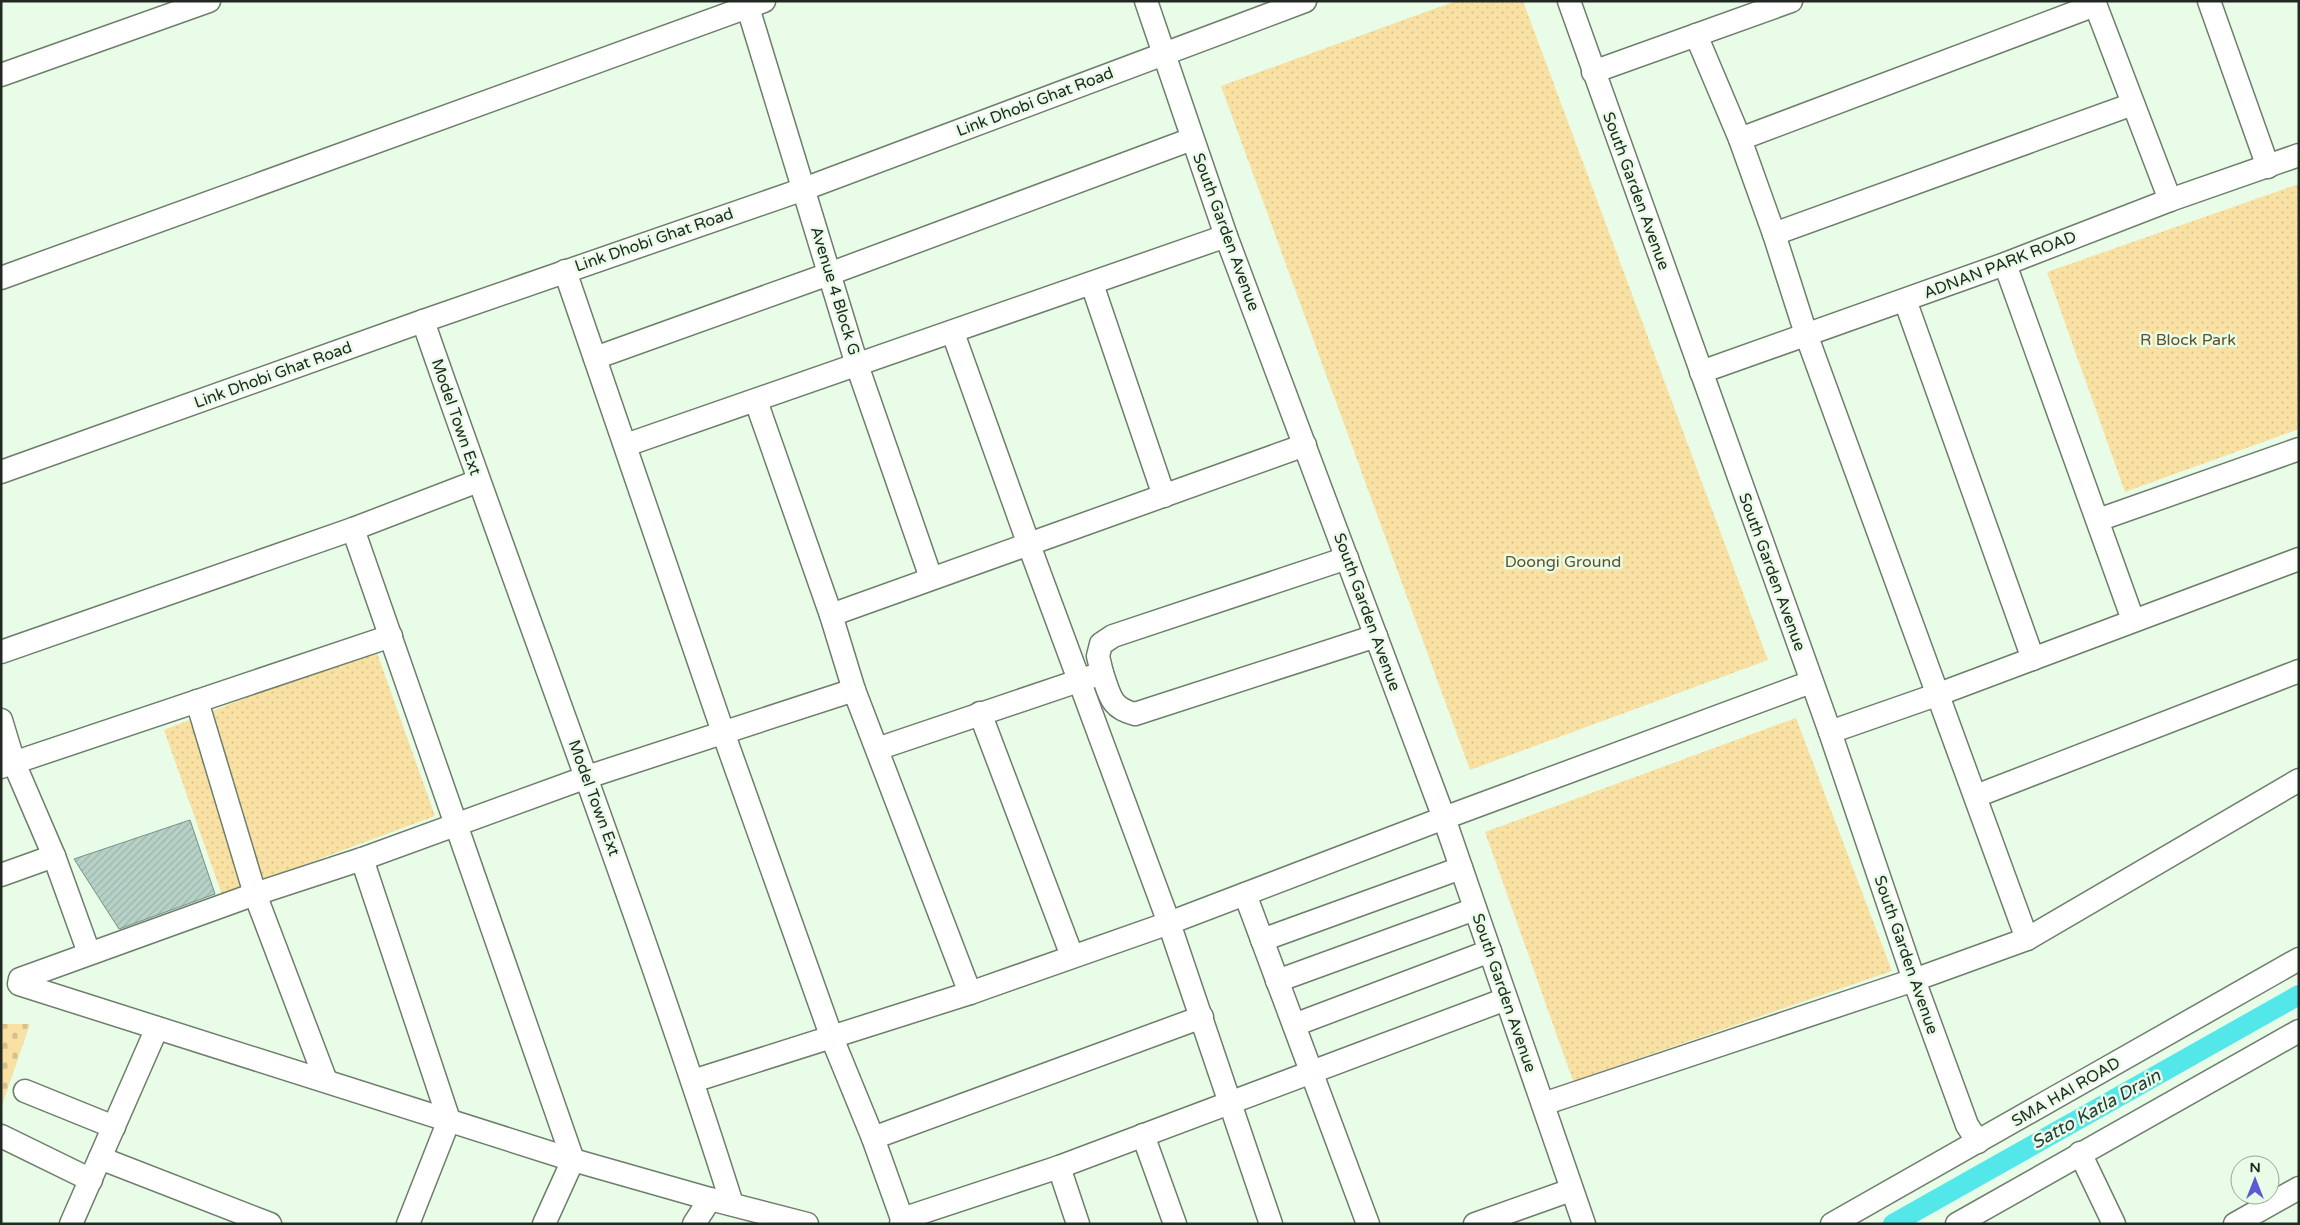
<svg xmlns="http://www.w3.org/2000/svg" width="2300" height="1225" viewBox="0 0 2300 1225" font-family="'Varela Round',sans-serif">
<style>
.grass{fill:url(#grass-dots)}
.cemetery{fill:url(#cemetery-stones)}
.lines{fill:none;stroke-linecap:round;stroke-linejoin:round}
.canal{stroke:#53e7ea;stroke-width:20}
.building{fill:url(#building-hatch);stroke:#769187}
.minor-casing{stroke:#6d7e6b;stroke-width:25}
.minor{stroke:#fff;stroke-width:22}
.labels{text-anchor:middle;dominant-baseline:central;stroke-width:5;stroke-linejoin:round;paint-order:stroke}
.street-label{font-size:16px;fill:#222922;stroke:#e8fce7}
.park-label{font-size:16px;fill:#5f5027;stroke:#e8fce7}
.water-label{font-size:18px;font-style:italic;fill:#233c3c;stroke:#e8fce7}
</style>
<defs>
<pattern id="grass-dots" width="8" height="8" patternUnits="userSpaceOnUse" patternTransform="scale(1.25)"><rect width="8" height="8" fill="#f9e1a3"/><path d="M2 2h.1M6 6h.1" fill="none" stroke="#d5c18c" stroke-width="1.8" stroke-linecap="round"/></pattern>
<pattern id="cemetery-stones" width="16" height="16" patternUnits="userSpaceOnUse" patternTransform="scale(1.25)"><rect width="16" height="16" fill="#f9e1a3"/><path d="M2 7V4a2 2 0 0 1 4 0v3zM10 15v-3a2 2 0 0 1 4 0v3z" fill="#d5c18c"/></pattern>
<pattern id="building-hatch" width="6" height="6" patternUnits="userSpaceOnUse" patternTransform="scale(1.25)"><rect width="6" height="6" fill="#b6d2c7"/><path d="M-1 1l2-2M0 6l6-6M5 7l2-2" fill="none" stroke="#9cb4ab"/></pattern>
</defs>
<rect width="100%" height="100%" fill="#e8fce7"/>
<g class="grass">
<path d="M1456,1H1523L1768,660L1470,770L1221,86Z"/>
<path d="M2299,184V429L2125,492L2047,272Z"/>
<path d="M375,647L435,816L222,895L164,730Z"/>
<path d="M1796,718L1892,971L1573,1081L1485,832Z"/>
</g>
<path class="cemetery" d="M1,1024H30L1,1108Z"/>
<g class="lines">
<path class="canal" d="M1893,1224L2299,995"/>
</g>
<path class="building" d="M190,820L215,894L119,929L74,859Z"/>
<g class="lines">
<g class="minor-casing">
<g id="minor">
<path d="M746,1L857,365L931,578"/>
<path d="M1146,1L1226,236L1444,818L1584,1224"/>
<path d="M1569,1L1830,732L1914,980L1967,1125L1978,1142"/>
<path d="M2094,1L2170,200"/>
<path d="M2209,1L2268,167"/>
<path d="M1696,35L1740,139L1774,234L1806,334L2027,939"/>
<path d="M1593,72L1791,1"/>
<path d="M1,75L209,1"/>
<path d="M1740,139L2095,5"/>
<path d="M1774,234L2133,104"/>
<path d="M2005,264L2133,620"/>
<path d="M565,271L723,732L832,1038L873,1138L902,1219L901,1224"/>
<path d="M1,278L764,1"/>
<path d="M1092,284L1164,496"/>
<path d="M1905,300L2033,659"/>
<path d="M423,321C525,616 638,907 732,1204"/>
<path d="M953,333L1029,545L1169,923L1271,1224"/>
<path d="M595,358L829,274L1192,139"/>
<path d="M1701,372L2005,264L2170,200L2299,155"/>
<path d="M756,401L831,615L854,690L970,993"/>
<path d="M626,445L1226,236"/>
<path d="M1,472L423,321L804,189L1305,1"/>
<path d="M2098,520L2299,449"/>
<path d="M353,529L573,1160L544,1224"/>
<path d="M831,615L1305,445"/>
<path d="M1,652L353,529L478,481"/>
<path d="M1102,673C1110,695 1110,708 1135,714L1376,636"/>
<path d="M197,701L255,894L326,1081"/>
<path d="M980,713L1072,956"/>
<path d="M1,720L14,763L54,856L89,953"/>
<path d="M1830,732L1939,694L2299,559"/>
<path d="M877,749L1102,673L1098,656L1101,644L1113,636L1347,558"/>
<path d="M1,767L391,636"/>
<path d="M1976,796L2299,671"/>
<path d="M362,859L449,1120L408,1224"/>
<path d="M1,875L54,856"/>
<path d="M1245,894L1368,1224"/>
<path d="M1262,940L1461,868"/>
<path d="M1277,981L1475,909"/>
<path d="M1294,1025L1490,951"/>
<path d="M693,1081L970,993L1169,923L1444,818L1811,682"/>
<path d="M25,1091L114,1127"/>
<path d="M1543,1104L1914,980L2027,939L2299,780"/>
<path d="M1143,1135L1175,1224"/>
<path d="M1,1136L91,1180"/>
<path d="M873,1138L1202,1017"/>
<path d="M2080,1153L2114,1224"/>
<path d="M100,1158L270,1224"/>
<path d="M1059,1167L1078,1224"/>
<path d="M902,1219L1059,1167L1506,999"/>
<path d="M71,1224L157,1028"/>
<path d="M694,1224L710,1199"/>
<path d="M807,1224L710,1199L573,1160L19,984L20,979L255,894L362,859L587,777L854,690"/>
<path d="M1475,1224L1571,1190"/>
<path d="M1832,1224L2299,959"/>
<path d="M1957,1224L2299,1031"/>
<path d="M2235,1224L2299,1188"/>
</g>
</g>
<use href="#minor" class="minor"/>
</g>
<g class="labels">
<g class="street-label">
<text transform="translate(1035 102) rotate(-21)">Link Dhobi Ghat Road</text>
<text transform="translate(1636 191) rotate(70)">South Garden Avenue</text>
<text transform="translate(1226 232) rotate(70)">South Garden Avenue</text>
<text transform="translate(654 240) rotate(-19)">Link Dhobi Ghat Road</text>
<text transform="translate(2000 265) rotate(-21)">ADNAN PARK ROAD</text>
<text transform="translate(835 291) rotate(73)">Avenue 4 Block G</text>
<text transform="translate(273 375) rotate(-20)">Link Dhobi Ghat Road</text>
<text transform="translate(456 417) rotate(71)">Model Town Ext</text>
<text transform="translate(1772 572) rotate(70)">South Garden Avenue</text>
<text transform="translate(1367 612) rotate(70)">South Garden Avenue</text>
<text transform="translate(594 798) rotate(70)">Model Town Ext</text>
<text transform="translate(1906 955) rotate(71)">South Garden Avenue</text>
<text transform="translate(1504 993) rotate(71)">South Garden Avenue</text>
<text transform="translate(2066 1092) rotate(-30)">SMA HAI ROAD</text>
</g>
<g class="park-label">
<text x="2188" y="340">R Block Park</text>
<text x="1563" y="562">Doongi Ground</text>
</g>
<g class="water-label">
<text transform="translate(2096 1109) rotate(-29)">Satto Katla Drain</text>
</g>
</g>
<rect width="2300" height="1225" fill="none" stroke="#222922" stroke-width="5"/>
<g transform="translate(2255 1180)"><circle r="24" fill="#e8fce7" stroke="#99a898"/>
<path d="M0-4L9 19L0 12L-9 19Z" fill="#5a5ad2"/>
<text y="-8" font-size="14" font-weight="bold" text-anchor="middle" fill="#222922">N</text>
</g>
</svg>
